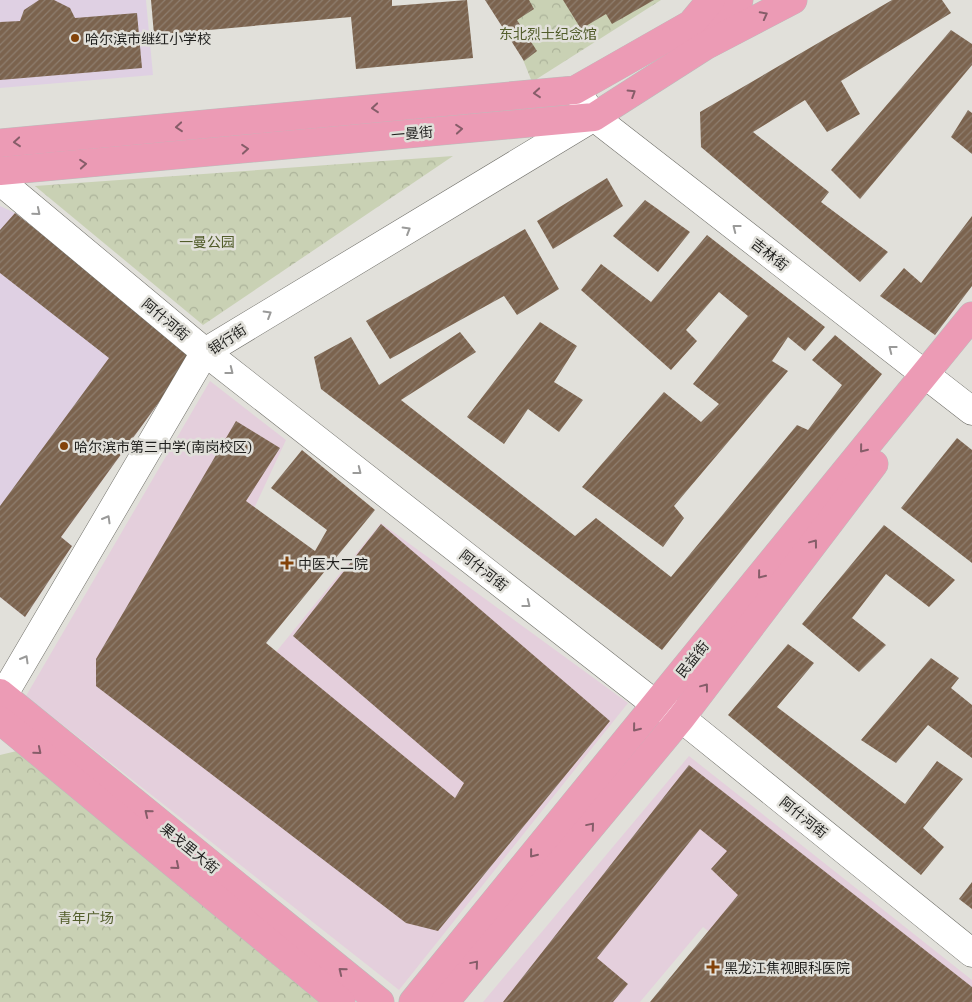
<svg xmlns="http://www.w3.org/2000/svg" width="972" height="1002" viewBox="0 0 972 1002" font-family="'Exo 2','Noto Sans SC',sans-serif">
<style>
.commercial{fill:#e4cfdc}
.education{fill:#dfd0e3}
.park{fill:url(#park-crowns)}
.building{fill:url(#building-hatch)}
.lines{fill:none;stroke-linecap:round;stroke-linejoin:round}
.minor-casing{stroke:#71706a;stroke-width:29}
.major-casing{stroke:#bcbcbb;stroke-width:29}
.minor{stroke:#fff;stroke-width:28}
.major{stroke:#ec9bb5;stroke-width:28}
.oneway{stroke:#865d69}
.oneway2{stroke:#9a9a99}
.poi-dot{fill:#83430a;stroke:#e1e0da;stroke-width:2}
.labels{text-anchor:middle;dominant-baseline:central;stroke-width:5;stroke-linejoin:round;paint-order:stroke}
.park-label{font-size:14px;fill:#525d2b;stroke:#e1e0da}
.poi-label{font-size:14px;fill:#1f1f1d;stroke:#e1e0da;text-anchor:start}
.street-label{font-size:14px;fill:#1f1f1d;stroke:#e1e0da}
</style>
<defs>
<pattern id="park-crowns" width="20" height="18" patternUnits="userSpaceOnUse" patternTransform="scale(1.25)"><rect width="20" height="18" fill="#c9d1b4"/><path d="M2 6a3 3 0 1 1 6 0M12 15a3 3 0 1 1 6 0" fill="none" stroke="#acb39a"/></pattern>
<pattern id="building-hatch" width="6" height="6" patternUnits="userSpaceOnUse" patternTransform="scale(1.25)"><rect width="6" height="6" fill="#7b634e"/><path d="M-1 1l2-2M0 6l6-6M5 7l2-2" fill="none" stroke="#8e7e6f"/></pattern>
</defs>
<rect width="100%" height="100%" fill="#e1e0da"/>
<g class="commercial">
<path d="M210,381L286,440L206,611L267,663L381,523L628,703L399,990L26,696Z"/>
<path d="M689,756L972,980V1002H801L703,927L640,1002H483Z"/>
</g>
<g class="education">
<path d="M0,0H146L153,75L0,88Z"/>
<path d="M0,206L15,213L194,354L61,537L72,546L25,617L0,597Z"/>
</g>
<g class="park">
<path d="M499,0H661L532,82Z"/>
<path d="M453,156L203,325L35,186Z"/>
<path d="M21,750L320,1002H0V755Z"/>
</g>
<g class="building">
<path d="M39,0H54L70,8L75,18L137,13L142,68L0,80V22L20,21L24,10Z"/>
<path d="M151,0H392V6L467,0L473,58L356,69L351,17L154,35Z"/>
<path d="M485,0H529L534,9L517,20L537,51L524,61Z"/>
<path d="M563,0H654L612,24L606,14L581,29Z"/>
<path d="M892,0H942L951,13L841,81L860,114L827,132L805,100L753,132L829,192L821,202L888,252L860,282L701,147L700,112Z"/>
<path d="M951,30L972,44V65L860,199L831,170Z"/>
<path d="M968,110L972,113V154L951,137Z"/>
<path d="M607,178L623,206L553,249L537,221Z"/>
<path d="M645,200L690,232L658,272L613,236Z"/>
<path d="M15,213L194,354L61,537L72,546L25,617L0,597V506L109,358L0,273V230Z"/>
<path d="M972,216V286L935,335L880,296L904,268L921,283Z"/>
<path d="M525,229L559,289L517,315L504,296L390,359L366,321Z"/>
<path d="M707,235L825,327L805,351L788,337L772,361L788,371L674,506L684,518L663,547L582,487L664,392L701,422L719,404L693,384L748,316L719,292L686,330L697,341L671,370L581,290L601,264L651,302Z"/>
<path d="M540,322L577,346L554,382L583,400L559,432L528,409L504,444L467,417Z"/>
<path d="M460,332L476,352L401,400L575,536L596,518L671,577L797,425L808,430L842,385L812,360L835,335L882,374L662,650L321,389L314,357L351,337L379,385Z"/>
<path d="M236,421L280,448L246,501L315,551L327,530L271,488L302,450L375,510L266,643L455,798L464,783L293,636L381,524L610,721L438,931L406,923L96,686V659Z"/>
<path d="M957,438L972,450V563L901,508Z"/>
<path d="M884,525L955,580L929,607L886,574L852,618L886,645L859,672L802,624Z"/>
<path d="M788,644L814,663L777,707L905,804L937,761L963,779L923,828L944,847L921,875L728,715Z"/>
<path d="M931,658L959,678L951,688L972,705V758L928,725L896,763L861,740Z"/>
<path d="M689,765L972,987V1002H650L738,895L711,869L727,851L700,829L597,958L628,984L613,1002H503Z"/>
<path d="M972,882V909L959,899Z"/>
</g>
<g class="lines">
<g class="minor-casing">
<g id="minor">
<path d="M583,101L594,117L972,411"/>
<path d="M0,181L205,352L655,704L681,718L972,953"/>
<path d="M0,701L205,352L594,117"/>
</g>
</g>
<g class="major-casing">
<g id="major">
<path d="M709,41L739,0"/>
<path d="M0,143L575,90L691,24L711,0"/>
<path d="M0,171L594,117L705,46L793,0"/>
<path d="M0,693L380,1002"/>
<path d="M0,720L341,1002"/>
<path d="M413,1002L972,316"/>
<path d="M445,1002L681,718L874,464"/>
</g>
</g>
<use href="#minor" class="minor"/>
<use href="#major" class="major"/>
</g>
<defs><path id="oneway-chevron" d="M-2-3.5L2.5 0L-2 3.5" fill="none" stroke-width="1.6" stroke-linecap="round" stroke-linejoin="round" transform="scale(1.25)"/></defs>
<g class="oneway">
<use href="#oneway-chevron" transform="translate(764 15) rotate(-28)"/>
<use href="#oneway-chevron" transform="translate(537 93) rotate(175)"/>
<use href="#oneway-chevron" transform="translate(632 93) rotate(-32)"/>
<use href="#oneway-chevron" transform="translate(375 108) rotate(175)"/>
<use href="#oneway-chevron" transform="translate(179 127) rotate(175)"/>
<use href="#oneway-chevron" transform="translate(459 129) rotate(-5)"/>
<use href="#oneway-chevron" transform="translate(17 142) rotate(175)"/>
<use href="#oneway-chevron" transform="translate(245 149) rotate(-5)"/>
<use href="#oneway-chevron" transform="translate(83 164) rotate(-5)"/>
<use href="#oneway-chevron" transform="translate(863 449) rotate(129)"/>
<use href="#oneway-chevron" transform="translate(814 543) rotate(-53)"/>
<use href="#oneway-chevron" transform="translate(761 575) rotate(129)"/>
<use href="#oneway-chevron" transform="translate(705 687) rotate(-53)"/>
<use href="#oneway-chevron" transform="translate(636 728) rotate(129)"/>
<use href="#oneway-chevron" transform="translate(38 751) rotate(40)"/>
<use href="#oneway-chevron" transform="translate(148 813) rotate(-141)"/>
<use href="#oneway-chevron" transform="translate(591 826) rotate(-50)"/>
<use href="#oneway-chevron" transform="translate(533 854) rotate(129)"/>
<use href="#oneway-chevron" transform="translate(176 866) rotate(40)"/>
<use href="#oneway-chevron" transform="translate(475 964) rotate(-50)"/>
<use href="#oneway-chevron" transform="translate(342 971) rotate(-141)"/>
</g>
<g class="oneway2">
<use href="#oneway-chevron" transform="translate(37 212) rotate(40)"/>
<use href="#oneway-chevron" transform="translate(736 228) rotate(-142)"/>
<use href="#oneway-chevron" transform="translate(407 230) rotate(-31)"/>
<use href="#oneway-chevron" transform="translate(268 314) rotate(-31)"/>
<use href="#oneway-chevron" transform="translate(892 349) rotate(-142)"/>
<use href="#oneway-chevron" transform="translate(230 371) rotate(38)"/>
<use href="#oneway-chevron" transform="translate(358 471) rotate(38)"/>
<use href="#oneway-chevron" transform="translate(107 519) rotate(-60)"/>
<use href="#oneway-chevron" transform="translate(527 604) rotate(38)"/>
<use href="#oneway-chevron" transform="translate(25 659) rotate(-60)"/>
</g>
<g class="poi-dot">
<circle cx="75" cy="38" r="5"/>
<circle cx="64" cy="446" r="5"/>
<path d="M284.5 555.5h5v5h5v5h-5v5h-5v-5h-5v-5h5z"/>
<path d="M710.5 959.5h5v5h5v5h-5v5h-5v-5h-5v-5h5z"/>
</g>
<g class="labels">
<g class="park-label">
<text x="548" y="33">东北烈士纪念馆</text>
<text x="207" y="241">一曼公园</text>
<text x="86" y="917">青年广场</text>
</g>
<g class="poi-label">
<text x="85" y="38">哈尔滨市继红小学校</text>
<text x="74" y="446">哈尔滨市第三中学(南岗校区)</text>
<text x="298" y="563">中医大二院</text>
<text x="724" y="967">黑龙江焦视眼科医院</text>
</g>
<g class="street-label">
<text transform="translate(412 133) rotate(-5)">一曼街</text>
<text transform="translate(770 254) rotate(38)">吉林街</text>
<text transform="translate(166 319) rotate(40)">阿什河街</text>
<text transform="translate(227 339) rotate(-33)">银行街</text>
<text transform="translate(484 570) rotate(38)">阿什河街</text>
<text transform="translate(692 659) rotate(-51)">民益街</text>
<text transform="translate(804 817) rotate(39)">阿什河街</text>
<text transform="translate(190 848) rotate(39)">果戈里大街</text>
</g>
</g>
</svg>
